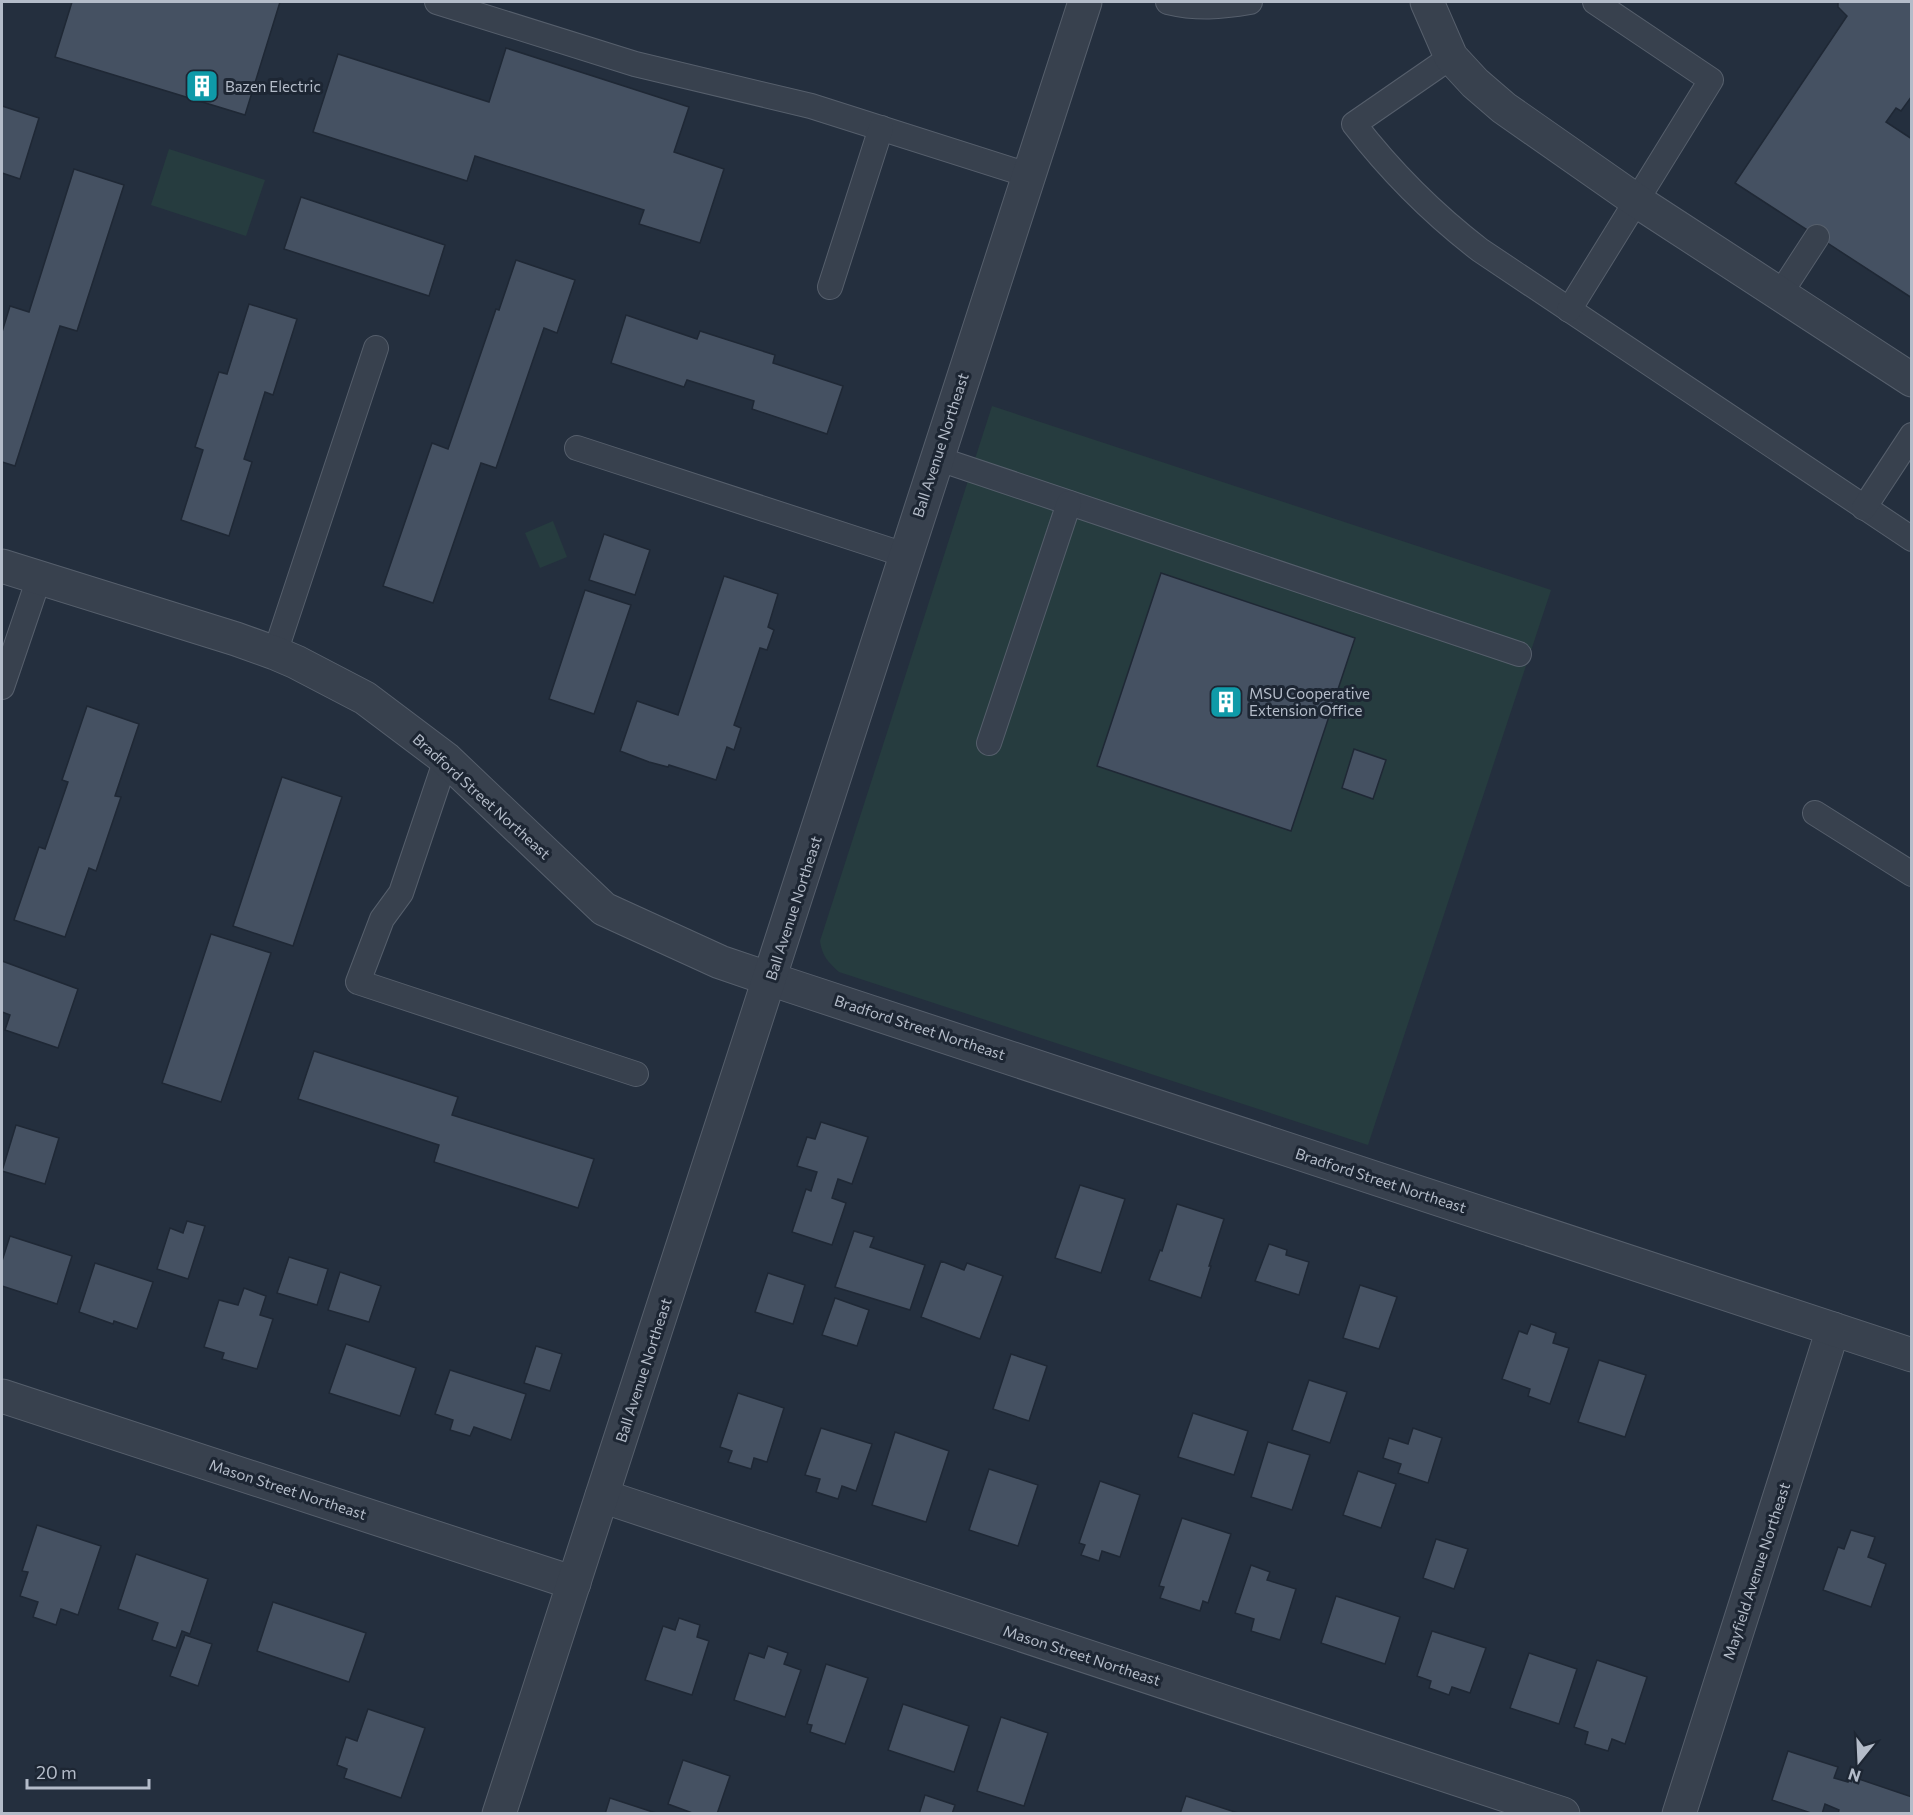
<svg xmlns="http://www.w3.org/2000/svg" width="1913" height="1815" viewBox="0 0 1913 1815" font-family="Commissioner,sans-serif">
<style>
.green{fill:#263c3f}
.building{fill:#455162;stroke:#1f2835;stroke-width:1.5}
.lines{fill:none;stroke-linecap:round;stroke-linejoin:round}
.service-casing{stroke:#565f6c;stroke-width:26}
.minor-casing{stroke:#565f6c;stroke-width:35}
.tertiary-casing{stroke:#565f6c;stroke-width:35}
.service{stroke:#38414e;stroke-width:24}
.minor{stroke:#38414e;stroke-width:33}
.tertiary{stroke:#38414e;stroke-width:33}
.labels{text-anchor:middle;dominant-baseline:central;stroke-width:6;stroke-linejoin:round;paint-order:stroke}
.poi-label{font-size:15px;fill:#b4bcc9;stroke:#1d2633;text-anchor:start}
.street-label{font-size:15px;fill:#b4bcc9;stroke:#1d2633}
</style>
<rect width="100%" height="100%" fill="#242f3e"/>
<g class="green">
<path d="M169,149L265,180L246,236L151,205Z"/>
<path d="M992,406L1551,590L1368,1145L839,972C828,962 822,956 820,941Z"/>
<path d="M553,521L567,557L540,568L525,533Z"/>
</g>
<g class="building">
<path d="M72,2H280L245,115L55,57Z"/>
<path d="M1838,2H1912V96L1901,111L1896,108L1886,122L1912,139V298L1735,183L1847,16L1838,7Z"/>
<path d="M506,48L689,107L674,152L724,169L700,243L639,224L644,210L475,156L467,181L313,132L338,54L489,102Z"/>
<path d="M2,106L39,118L20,179L2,173Z"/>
<path d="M74,169L124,185L77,331L60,326L15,466L2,462V332L10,306L29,312Z"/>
<path d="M301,197L445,245L429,296L284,249Z"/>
<path d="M516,260L575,280L557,333L544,328L496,468L481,463L433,603L383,586L432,443L448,449L496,309L499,310Z"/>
<path d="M249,304L297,319L273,395L265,392L244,459L252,462L229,536L181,520L203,450L195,447L219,372L227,374Z"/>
<path d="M626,315L697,339L700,331L775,355L773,363L843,386L827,434L752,409L754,401L687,380L684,387L611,363Z"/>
<path d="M604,534L650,550L635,595L589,580Z"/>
<path d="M1161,573L1355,638L1291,831L1097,766Z"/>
<path d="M724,576L778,594L768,627L774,630L767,650L760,648L734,725L741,728L734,750L727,747L716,780L669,765L668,767L649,762L620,751L637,701L678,715Z"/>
<path d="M585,590L631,605L594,714L549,699Z"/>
<path d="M87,706L139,724L115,796L121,797L96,871L89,868L65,937L14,920L39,847L45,849L68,782L62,780Z"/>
<path d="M1354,749L1386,760L1373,799L1342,788Z"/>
<path d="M282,777L342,797L293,946L233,926Z"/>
<path d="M211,934L271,953L221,1102L162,1083Z"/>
<path d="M2,961L78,989L58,1048L5,1030L10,1015L2,1012Z"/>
<path d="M314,1051L458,1097L452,1115L594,1159L578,1208L434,1162L439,1145L298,1099Z"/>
<path d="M821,1122L868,1137L852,1184L838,1179L832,1198L846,1203L832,1245L792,1232L806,1189L811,1191L817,1172L797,1166L807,1137L815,1139Z"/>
<path d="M16,1125L59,1138L45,1184L2,1171Z"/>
<path d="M1080,1185L1125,1199L1101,1273L1055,1258Z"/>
<path d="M1177,1204L1224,1219L1209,1266H1211L1201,1298L1149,1280L1160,1250L1162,1251Z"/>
<path d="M187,1221L205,1226L188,1279L157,1269L170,1228L183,1233Z"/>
<path d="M854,1231L874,1237L870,1247L925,1265L910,1310L835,1287Z"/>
<path d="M10,1236L72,1256L57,1304L2,1286V1261Z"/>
<path d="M1269,1244L1287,1250L1286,1255L1309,1262L1299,1295L1255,1281Z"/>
<path d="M289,1257L328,1269L317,1305L277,1293Z"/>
<path d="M941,1261L964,1270L967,1263L1003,1276L980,1339L921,1317Z"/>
<path d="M95,1263L153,1282L137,1329L114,1321L113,1324L79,1312Z"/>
<path d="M340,1272L381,1286L369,1322L328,1310Z"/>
<path d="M768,1273L805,1285L793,1324L755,1312Z"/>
<path d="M1360,1285L1397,1297L1379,1349L1343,1338Z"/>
<path d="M244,1288L266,1296L260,1315L273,1319L257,1369L222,1359L224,1353L204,1347L219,1300L238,1305Z"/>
<path d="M835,1298L869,1310L857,1346L822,1335Z"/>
<path d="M1531,1324L1556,1333L1553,1343L1569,1348L1550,1404L1528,1396L1530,1389L1502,1379L1519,1331L1527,1334Z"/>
<path d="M346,1344L416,1368L400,1416L329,1393Z"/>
<path d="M536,1346L562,1354L550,1391L524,1383Z"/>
<path d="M1011,1354L1047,1366L1029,1421L993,1409Z"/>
<path d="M1599,1360L1646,1375L1625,1437L1578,1422Z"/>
<path d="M450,1370L526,1394L511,1440L474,1427L470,1436L450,1430L453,1420L435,1414Z"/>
<path d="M1309,1380L1347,1392L1330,1443L1292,1430Z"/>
<path d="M738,1393L784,1408L767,1462L754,1458L751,1469L728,1462L732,1451L720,1447Z"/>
<path d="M1193,1413L1248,1431L1234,1475L1178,1457Z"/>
<path d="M821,1428L872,1444L856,1491L842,1486L838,1499L816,1492L820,1479L805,1475Z"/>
<path d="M1413,1428L1442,1438L1428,1483L1398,1473L1401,1464L1383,1458L1389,1438L1408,1444Z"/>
<path d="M895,1432L949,1451L926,1522L872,1505Z"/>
<path d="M1268,1442L1310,1455L1292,1510L1251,1497Z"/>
<path d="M989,1469L1038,1485L1018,1546L969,1530Z"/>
<path d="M1358,1471L1396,1484L1381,1528L1343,1515Z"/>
<path d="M1100,1481L1140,1495L1120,1557L1102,1551L1099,1561L1081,1555L1085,1545L1079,1543Z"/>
<path d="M1182,1518L1231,1534L1208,1603L1203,1601L1200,1611L1160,1598L1164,1587L1159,1586Z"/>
<path d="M37,1525L101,1546L78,1615L61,1609L56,1625L33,1617L38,1602L20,1596L28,1572L22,1571Z"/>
<path d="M1851,1530L1875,1537L1868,1557L1886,1564L1871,1607L1823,1590L1838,1547L1844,1549Z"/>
<path d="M1436,1539L1468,1549L1454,1589L1423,1578Z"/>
<path d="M136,1554L208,1579L190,1634L182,1631L176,1648L152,1640L158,1623L118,1609Z"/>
<path d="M1251,1565L1270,1572L1267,1580L1296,1589L1280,1640L1251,1631L1254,1619L1235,1613Z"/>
<path d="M1336,1596L1400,1617L1385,1664L1321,1643Z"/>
<path d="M273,1602L366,1633L349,1682L257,1651Z"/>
<path d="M679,1618L700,1625L697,1637L709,1641L692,1695L645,1680L663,1626L675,1630Z"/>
<path d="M1432,1631L1486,1648L1470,1693L1452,1687L1449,1695L1429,1688L1431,1681L1417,1676Z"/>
<path d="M185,1635L212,1644L198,1686L170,1676Z"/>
<path d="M768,1646L788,1653L784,1664L801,1670L785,1717L734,1700L749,1653L764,1658Z"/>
<path d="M1529,1653L1577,1669L1559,1724L1510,1708Z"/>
<path d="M1597,1660L1647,1677L1625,1744L1612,1739L1608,1751L1585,1744L1588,1732L1574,1727Z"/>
<path d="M826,1664L868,1678L845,1744L810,1732L812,1725L807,1724Z"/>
<path d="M903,1704L969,1726L954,1772L888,1750Z"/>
<path d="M368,1709L425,1728L401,1798L344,1778L347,1769L337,1765L346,1737L357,1741Z"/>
<path d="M1001,1717L1048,1733L1024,1806L977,1791Z"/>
<path d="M1788,1751L1838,1767L1834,1778L1848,1782L1850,1776L1912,1797V1814H1838L1839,1810L1825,1804L1822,1814H1814L1772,1800Z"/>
<path d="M683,1760L730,1776L717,1814H695L668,1804Z"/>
<path d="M925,1795L955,1805L952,1814H919Z"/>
<path d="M1186,1796L1238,1813V1814H1180Z"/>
<path d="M610,1798L659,1814H605Z"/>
</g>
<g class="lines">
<g class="service-casing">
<g id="service">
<path d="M437,2L635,64L811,106L1028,175"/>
<path d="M1168,2C1197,9 1221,7 1250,2"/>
<path d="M1451,57L1354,124C1391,172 1432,213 1480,250L1912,539"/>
<path d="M830,287L881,128"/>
<path d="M1780,294L1817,237"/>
<path d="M1569,310L1711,80L1595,2"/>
<path d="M577,448L905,555"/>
<path d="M936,458L1519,654"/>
<path d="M1864,508L1912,435"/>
<path d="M275,653L376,348"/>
<path d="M2,687L39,578"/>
<path d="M989,743L1069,503"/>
<path d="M446,759L401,893L382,919L358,982L636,1074"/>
<path d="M1815,813L1912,874"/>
</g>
</g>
<g class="minor-casing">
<g id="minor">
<path d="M1427,2L1451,57L1475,83L1504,108L1637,201L1912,380"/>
<path d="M2,566L236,639L275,653L296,662L365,698L446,759L604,909L720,962L770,979"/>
<path d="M2,1396L574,1583"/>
<path d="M602,1496L1563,1814"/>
<path d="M1679,1814L1833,1329"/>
</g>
</g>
<g class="tertiary-casing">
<g id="tertiary">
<path d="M770,979L1912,1355"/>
<path d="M499,1814L1085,2"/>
</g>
</g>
<use href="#service" class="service"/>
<use href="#minor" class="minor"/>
<use href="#tertiary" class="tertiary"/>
</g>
<defs>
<g id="building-square" transform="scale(1.725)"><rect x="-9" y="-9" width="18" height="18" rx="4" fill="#0f9aa8" stroke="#1d2633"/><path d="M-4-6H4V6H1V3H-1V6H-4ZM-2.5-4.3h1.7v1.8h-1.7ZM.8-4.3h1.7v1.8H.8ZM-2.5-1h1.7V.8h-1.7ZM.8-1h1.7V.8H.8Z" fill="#fff"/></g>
</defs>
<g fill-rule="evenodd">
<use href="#building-square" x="202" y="86"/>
<use href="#building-square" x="1226" y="702"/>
</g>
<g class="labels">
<g class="poi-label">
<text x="225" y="86">Bazen Electric</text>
<text x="1249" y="693">MSU Cooperative<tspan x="1249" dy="17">Extension Office</tspan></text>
</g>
<g class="street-label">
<text transform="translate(940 445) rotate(-72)">Ball Avenue Northeast</text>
<text transform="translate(482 796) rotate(42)">Bradford Street Northeast</text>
<text transform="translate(793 908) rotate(-72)">Ball Avenue Northeast</text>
<text transform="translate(920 1027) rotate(18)">Bradford Street Northeast</text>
<text transform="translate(1381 1180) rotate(18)">Bradford Street Northeast</text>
<text transform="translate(643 1370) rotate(-72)">Ball Avenue Northeast</text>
<text transform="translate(288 1489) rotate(18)">Mason Street Northeast</text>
<text transform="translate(1756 1571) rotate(-72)">Mayfield Avenue Northeast</text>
<text transform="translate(1082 1655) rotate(18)">Mason Street Northeast</text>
</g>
</g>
<rect width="1913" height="1815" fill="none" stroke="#b4bcc9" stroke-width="6"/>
<g transform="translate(1859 1761) rotate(198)" stroke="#1d2633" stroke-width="4.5" paint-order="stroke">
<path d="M0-4.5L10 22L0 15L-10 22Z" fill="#b4bcc9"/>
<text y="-9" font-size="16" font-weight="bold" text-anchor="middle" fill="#b4bcc9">N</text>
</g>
<path d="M27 1779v9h122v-9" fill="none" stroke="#b4bcc9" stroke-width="3"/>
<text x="36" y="1779" font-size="18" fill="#b4bcc9" stroke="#1d2633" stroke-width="4.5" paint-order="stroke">20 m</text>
</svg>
